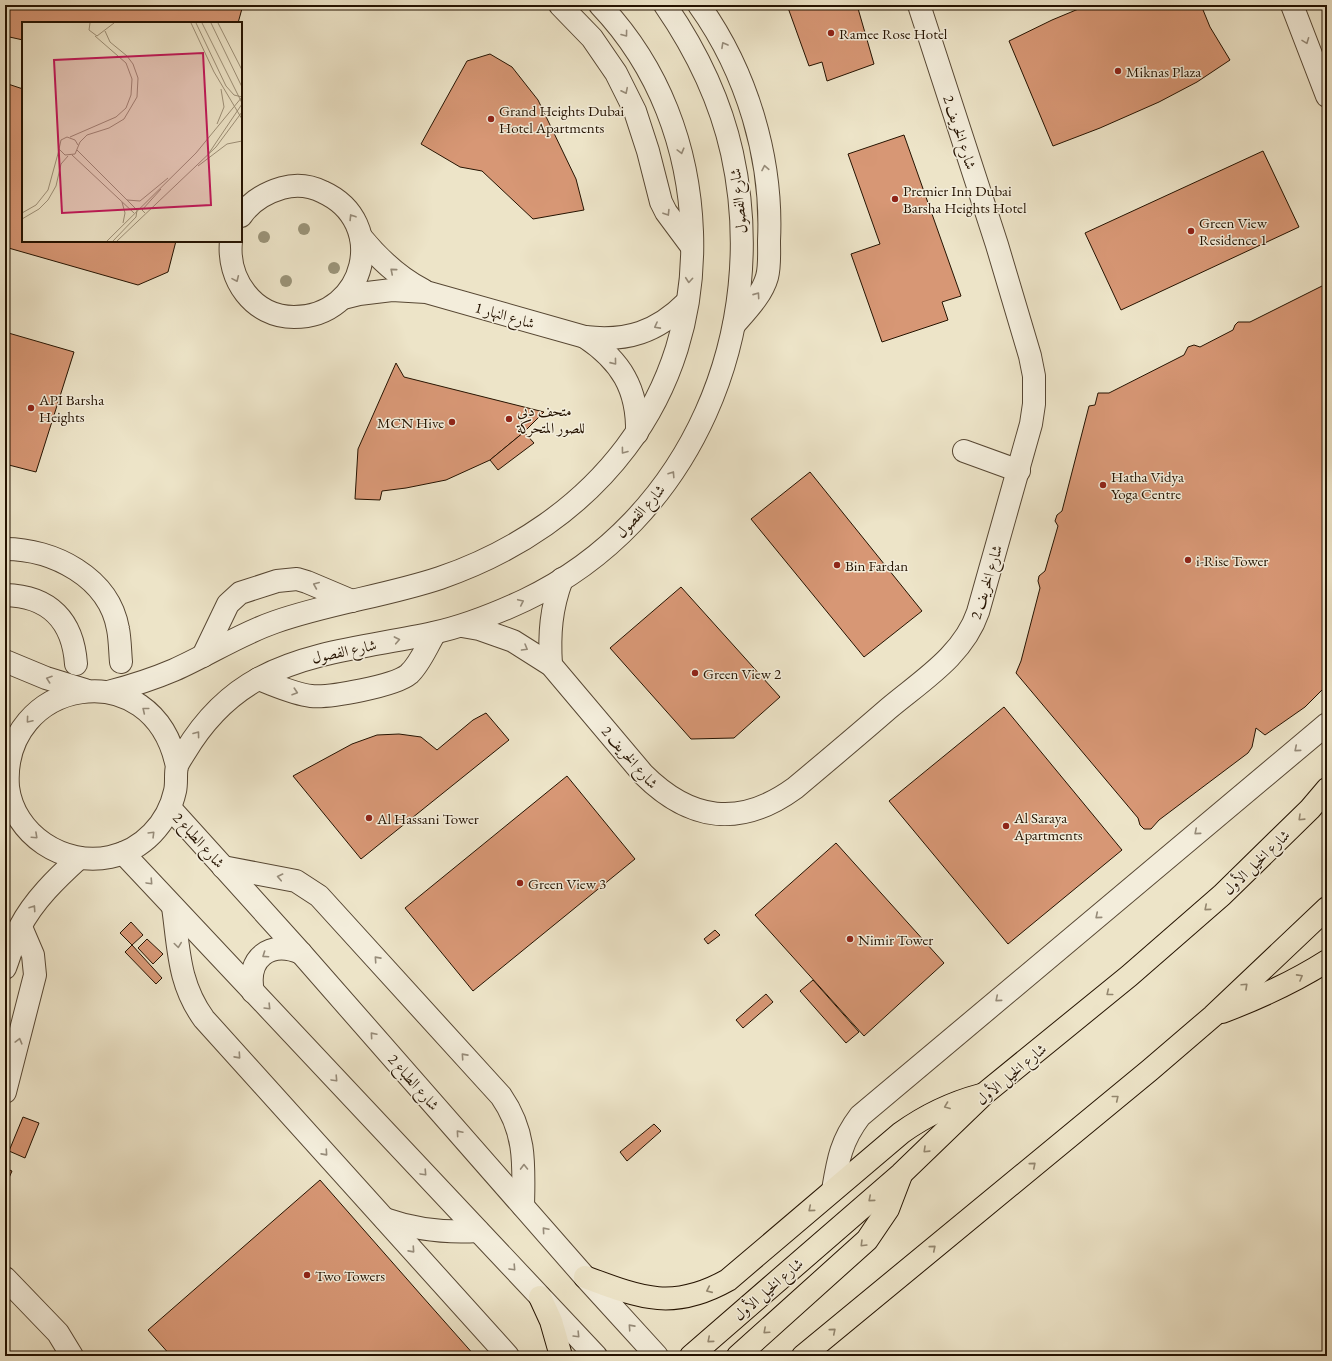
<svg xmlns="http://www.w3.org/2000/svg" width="1332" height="1361" viewBox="0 0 1332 1361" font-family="'EB Garamond',Amiri,serif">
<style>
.building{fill:#d79775;stroke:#251301}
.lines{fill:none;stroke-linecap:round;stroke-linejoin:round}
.minor-casing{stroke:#574733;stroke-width:24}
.major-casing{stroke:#251301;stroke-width:24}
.minor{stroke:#f3eddb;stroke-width:22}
.major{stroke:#ede4c8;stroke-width:22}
.tree{fill:#9a9378}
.oneway{stroke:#968b79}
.oneway2{stroke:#93866e}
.poi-dot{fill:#8f2418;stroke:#f3eddb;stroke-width:1.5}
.labels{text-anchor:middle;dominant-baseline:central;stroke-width:3;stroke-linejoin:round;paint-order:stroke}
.poi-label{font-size:15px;fill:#251301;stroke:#f3eddb;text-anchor:start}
.street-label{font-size:15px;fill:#251301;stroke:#f3eddb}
.inset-road{fill:none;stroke:#9d9078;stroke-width:1}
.view{fill:#c2185b;fill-opacity:0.15;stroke:#c2185b;stroke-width:2}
.inset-edge{fill:none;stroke:#251301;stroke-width:2}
</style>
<rect width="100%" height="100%" fill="#ede4c8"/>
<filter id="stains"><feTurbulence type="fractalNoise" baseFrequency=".005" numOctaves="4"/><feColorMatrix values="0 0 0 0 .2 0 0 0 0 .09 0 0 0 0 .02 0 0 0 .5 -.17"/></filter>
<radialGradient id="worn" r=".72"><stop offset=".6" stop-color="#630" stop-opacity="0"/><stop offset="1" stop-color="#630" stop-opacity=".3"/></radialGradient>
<g class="building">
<path d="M5,5H243L238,23H23V40L5,36Z"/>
<path d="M787,5H857L874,64L827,81L822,62L809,66Z"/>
<path d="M1088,5H1201L1210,27L1230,60L1197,82L1159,102L1100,128L1053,146L1009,41L1052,20Z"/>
<path d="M490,54L512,67L538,100L576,179L584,210L533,219L482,171L460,167L421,144L467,61Z"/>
<path d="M5,83L23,89V241H176L168,272L138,285L5,247Z"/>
<path d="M904,135L961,296L942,302L948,320L882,342L851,254L880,244L848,154Z"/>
<path d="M1263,151L1299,227L1121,310L1085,233Z"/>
<path d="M1324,285H1327V689L1322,690L1305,707L1265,735L1256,728L1252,747L1248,753L1159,820L1151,829H1144L1140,825L1138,818L1016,673L1021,661L1040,588L1038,581L1039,576L1045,571L1058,526L1055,521L1057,515L1062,511L1089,406L1095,405L1098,393H1109L1184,355L1188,347L1194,345L1200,347L1233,330L1235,325L1238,322H1250Z"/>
<path d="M5,332L74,352L36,472L5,464Z"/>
<path d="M396,363L404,377L544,412L524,432L490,460L446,480L406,488L382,491L380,500L355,499L358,449Z"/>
<path d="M524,432L534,443L498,470L490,460Z"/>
<path d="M810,472L922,611L864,657L751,519Z"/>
<path d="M681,587L780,697L734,738L691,739L610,648Z"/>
<path d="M1004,707L1122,850L1008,944L889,801Z"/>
<path d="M486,713L509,740L361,859L293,776L352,744L377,735L399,734L421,737L437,750L473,720Z"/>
<path d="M567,776L635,859L473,991L405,908Z"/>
<path d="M836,843L944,963L864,1036L755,915Z"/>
<path d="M131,922L143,935L132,945L120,933Z"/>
<path d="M715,930L720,935L708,944L704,939Z"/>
<path d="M147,939L163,954L153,964L138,948Z"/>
<path d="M132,945L162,978L156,984L125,952Z"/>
<path d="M813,980L859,1032L846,1043L800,991Z"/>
<path d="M766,994L773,1002L743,1028L736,1020Z"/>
<path d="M23,1117L39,1123L25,1158L9,1151Z"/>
<path d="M654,1124L661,1131L627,1161L620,1152Z"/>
<path d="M5,1168L12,1171L5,1187Z"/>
<path d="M320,1180L421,1295L475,1356H171L148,1330Z"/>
</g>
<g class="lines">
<g class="minor-casing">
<g id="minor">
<path d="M560,5L592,38L616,73L635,111L648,151L661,202L666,212L692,247"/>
<path d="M699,5C747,72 773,159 769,241C769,253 770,266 767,277C762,295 746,311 734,325"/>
<path d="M1292,5L1327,96"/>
<path d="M361,237C379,259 398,277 423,290"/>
<path d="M231,241C227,279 253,317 294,317C366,317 389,222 323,192C311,186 296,184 282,188C265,193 251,201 241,216"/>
<path d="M343,298L359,294L392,290L426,292L585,337C627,342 657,332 687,302"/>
<path d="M585,337C621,361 638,389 637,433"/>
<path d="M964,451L1019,471"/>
<path d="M5,549C53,549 109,577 118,629C120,639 120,651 121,662"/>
<path d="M5,595C50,596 73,621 76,664"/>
<path d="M462,626L479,629L513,641L551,665L643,774C690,821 740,828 795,788C826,762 857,736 888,709C921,681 963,656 978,612L1031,424L1034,404V376L1030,356L997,245L919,5"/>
<path d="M203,656L228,604L240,593L277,581L297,579L307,582L352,601"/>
<path d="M5,661L46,678L85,690"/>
<path d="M551,665C549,634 551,608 562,579"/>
<path d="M258,679C275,685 293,694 311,696C329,698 395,686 409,674C420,664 427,646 435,633"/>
<path d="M108,692C131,686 153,679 174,670C208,655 240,634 275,622C329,603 386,596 440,578C594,525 698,398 692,232C689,147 659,67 600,5"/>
<path d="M177,767C154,650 0,678 8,787C14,835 64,867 110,857C143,850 168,823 175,791C177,783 175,774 177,766C179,761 182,757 185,752C203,722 228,695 260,678C313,650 375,646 433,633C465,626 495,614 525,600C692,520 771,330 732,153C720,99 696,50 665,5"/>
<path d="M170,808L301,953L585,1277L657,1356"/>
<path d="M123,853L596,1356"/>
<path d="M223,867L296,881L319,896L501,1096C526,1132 524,1164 523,1206"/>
<path d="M173,907C179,949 178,983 204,1019L508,1356"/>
<path d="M5,968C10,955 14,940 20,927C34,900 57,878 79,858"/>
<path d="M253,992C246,958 270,940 301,953"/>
<path d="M5,1092L35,975L33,955L21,927"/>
<path d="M833,1190C838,1160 841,1141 860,1116L1327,724"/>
<path d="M385,1219C416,1230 445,1233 478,1231"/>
<path d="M5,1278L58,1333L72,1356"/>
</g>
</g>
<g class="major-casing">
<g id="major">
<path d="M1222,1012C1259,998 1294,982 1327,961"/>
<path d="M585,1277C641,1298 673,1311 728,1280L901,1133C926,1115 951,1103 981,1095"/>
<path d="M540,1297L551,1321L561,1356"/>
<path d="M691,1356L901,1174L984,1094L1129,976L1222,895L1310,809L1327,789"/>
<path d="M738,1356L867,1240L888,1209L901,1175"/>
<path d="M803,1356L1150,1070L1213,1016L1327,908"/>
</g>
</g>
<use href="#minor" class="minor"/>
<use href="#major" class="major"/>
</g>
<g class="tree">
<circle cx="304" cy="229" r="6"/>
<circle cx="264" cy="237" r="6"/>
<circle cx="334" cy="268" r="6"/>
<circle cx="286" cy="281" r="6"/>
</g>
<defs><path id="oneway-chevron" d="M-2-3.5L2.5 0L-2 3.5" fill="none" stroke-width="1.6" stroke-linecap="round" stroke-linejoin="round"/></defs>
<g class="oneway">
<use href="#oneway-chevron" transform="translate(625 34) rotate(53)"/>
<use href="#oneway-chevron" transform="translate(1306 41) rotate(69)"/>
<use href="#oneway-chevron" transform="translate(724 45) rotate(-119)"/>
<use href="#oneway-chevron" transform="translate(625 91) rotate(64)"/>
<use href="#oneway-chevron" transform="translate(681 151) rotate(75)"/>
<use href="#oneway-chevron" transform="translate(765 168) rotate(-101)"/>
<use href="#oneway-chevron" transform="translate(667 213) rotate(58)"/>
<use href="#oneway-chevron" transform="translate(352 217) rotate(-122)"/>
<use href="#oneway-chevron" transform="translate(393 271) rotate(-140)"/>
<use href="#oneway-chevron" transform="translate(236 279) rotate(66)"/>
<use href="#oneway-chevron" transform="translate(689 280) rotate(95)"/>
<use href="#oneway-chevron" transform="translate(757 295) rotate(-55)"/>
<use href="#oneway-chevron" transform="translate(657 326) rotate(152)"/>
<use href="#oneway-chevron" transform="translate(614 362) rotate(51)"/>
<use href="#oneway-chevron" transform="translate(624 451) rotate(127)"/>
<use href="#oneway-chevron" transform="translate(672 474) rotate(-57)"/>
<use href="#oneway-chevron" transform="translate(316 585) rotate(-157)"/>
<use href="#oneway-chevron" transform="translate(521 602) rotate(-25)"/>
<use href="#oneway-chevron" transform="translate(397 640) rotate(-11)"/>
<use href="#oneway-chevron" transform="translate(525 648) rotate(30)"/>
<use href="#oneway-chevron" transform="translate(49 679) rotate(-161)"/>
<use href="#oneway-chevron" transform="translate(295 692) rotate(18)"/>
<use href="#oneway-chevron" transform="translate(145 710) rotate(-141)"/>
<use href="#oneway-chevron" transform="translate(29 720) rotate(130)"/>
<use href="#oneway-chevron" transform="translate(197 734) rotate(-53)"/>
<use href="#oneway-chevron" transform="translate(1297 749) rotate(140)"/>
<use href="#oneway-chevron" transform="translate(1197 832) rotate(140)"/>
<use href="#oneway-chevron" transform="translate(152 834) rotate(-45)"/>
<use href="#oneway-chevron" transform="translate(35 836) rotate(43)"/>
<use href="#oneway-chevron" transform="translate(280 877) rotate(-168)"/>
<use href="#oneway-chevron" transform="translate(150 882) rotate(47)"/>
<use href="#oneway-chevron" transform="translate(33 908) rotate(-56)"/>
<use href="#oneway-chevron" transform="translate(1098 916) rotate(140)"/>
<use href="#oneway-chevron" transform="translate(178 945) rotate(82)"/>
<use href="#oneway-chevron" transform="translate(265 955) rotate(146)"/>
<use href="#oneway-chevron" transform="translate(377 959) rotate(-132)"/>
<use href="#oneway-chevron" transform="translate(998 999) rotate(140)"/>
<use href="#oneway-chevron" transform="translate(268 1007) rotate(46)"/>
<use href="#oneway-chevron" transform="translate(373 1035) rotate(-131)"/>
<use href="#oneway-chevron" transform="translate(19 1041) rotate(-75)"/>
<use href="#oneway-chevron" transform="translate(238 1056) rotate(48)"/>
<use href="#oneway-chevron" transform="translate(464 1056) rotate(-132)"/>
<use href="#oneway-chevron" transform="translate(335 1079) rotate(47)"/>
<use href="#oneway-chevron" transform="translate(459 1133) rotate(-131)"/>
<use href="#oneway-chevron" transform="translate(325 1153) rotate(48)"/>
<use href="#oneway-chevron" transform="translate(524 1167) rotate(-91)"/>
<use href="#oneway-chevron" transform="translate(424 1173) rotate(47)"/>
<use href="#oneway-chevron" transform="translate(545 1230) rotate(-131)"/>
<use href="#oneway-chevron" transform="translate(412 1250) rotate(48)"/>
<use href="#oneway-chevron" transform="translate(513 1268) rotate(47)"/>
<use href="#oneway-chevron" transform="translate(631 1327) rotate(-132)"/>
<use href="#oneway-chevron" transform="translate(577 1335) rotate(46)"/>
</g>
<g class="oneway2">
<use href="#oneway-chevron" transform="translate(1301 818) rotate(136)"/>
<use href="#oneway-chevron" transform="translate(1207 908) rotate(139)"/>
<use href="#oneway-chevron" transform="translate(1300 977) rotate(-29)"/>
<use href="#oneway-chevron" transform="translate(1245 986) rotate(-43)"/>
<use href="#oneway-chevron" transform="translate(1109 993) rotate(141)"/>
<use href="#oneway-chevron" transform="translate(1116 1098) rotate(-39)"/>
<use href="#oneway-chevron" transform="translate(947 1106) rotate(159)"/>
<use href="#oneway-chevron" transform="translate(926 1150) rotate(136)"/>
<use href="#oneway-chevron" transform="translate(1033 1165) rotate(-40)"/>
<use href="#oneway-chevron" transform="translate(871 1199) rotate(139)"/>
<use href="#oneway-chevron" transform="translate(811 1209) rotate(140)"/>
<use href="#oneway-chevron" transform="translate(863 1244) rotate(135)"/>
<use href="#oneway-chevron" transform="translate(933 1248) rotate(-40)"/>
<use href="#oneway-chevron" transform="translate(709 1290) rotate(156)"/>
<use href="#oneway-chevron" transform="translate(766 1331) rotate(138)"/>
<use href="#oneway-chevron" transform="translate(833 1331) rotate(-40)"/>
<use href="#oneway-chevron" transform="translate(710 1340) rotate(139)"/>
</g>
<g class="poi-dot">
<circle cx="831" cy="33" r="4"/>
<circle cx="1118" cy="71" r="4"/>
<circle cx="491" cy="119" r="4"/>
<circle cx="895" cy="199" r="4"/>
<circle cx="1191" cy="231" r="4"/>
<circle cx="31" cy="408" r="4"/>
<circle cx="509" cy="419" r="4"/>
<circle cx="452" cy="422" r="4"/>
<circle cx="1103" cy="485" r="4"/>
<circle cx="1188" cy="560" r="4"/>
<circle cx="837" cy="565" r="4"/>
<circle cx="695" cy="673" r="4"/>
<circle cx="369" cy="818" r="4"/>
<circle cx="1006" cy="826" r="4"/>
<circle cx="520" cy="883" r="4"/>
<circle cx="850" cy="939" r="4"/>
<circle cx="307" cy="1275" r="4"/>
</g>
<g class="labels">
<g class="poi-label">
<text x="839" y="33">Ramee Rose Hotel</text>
<text x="1126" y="71">Miknas Plaza</text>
<text x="499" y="110">Grand Heights Dubai<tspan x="499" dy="17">Hotel Apartments</tspan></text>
<text x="903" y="190">Premier Inn Dubai<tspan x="903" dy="17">Barsha Heights Hotel</tspan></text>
<text x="1199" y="222">Green View<tspan x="1199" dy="17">Residence 1</tspan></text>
<text x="39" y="399">API Barsha<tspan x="39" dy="17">Heights</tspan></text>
<text x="517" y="410">متحف دبي<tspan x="517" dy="17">للصور المتحركة</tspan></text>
<text x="444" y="422" text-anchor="end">MCN Hive</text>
<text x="1111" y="476">Hatha Vidya<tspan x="1111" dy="17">Yoga Centre</tspan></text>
<text x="1196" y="560">i-Rise Tower</text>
<text x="845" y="565">Bin Fardan</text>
<text x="703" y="673">Green View 2</text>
<text x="1014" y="817">Al Saraya<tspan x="1014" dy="17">Apartments</tspan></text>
<text x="377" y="818">Al Hassani Tower</text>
<text x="528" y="883">Green View 3</text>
<text x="858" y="939">Nimir Tower</text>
<text x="315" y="1275">Two Towers</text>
</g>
<g class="street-label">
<text transform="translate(960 132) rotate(72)">شارع الخريف 2</text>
<text transform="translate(738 201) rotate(-96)">شارع الفصول</text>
<text transform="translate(505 315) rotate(16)">شارع النهار 1</text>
<text transform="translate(640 511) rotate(-48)">شارع الفصول</text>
<text transform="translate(986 582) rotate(-73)">شارع الخريف 2</text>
<text transform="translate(344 651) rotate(-12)">شارع الفصول</text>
<text transform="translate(630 757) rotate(49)">شارع الخريف 2</text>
<text transform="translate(199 840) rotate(48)">شارع الطباع 2</text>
<text transform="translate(1256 862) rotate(-44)">شارع الخيل الأول</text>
<text transform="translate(1011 1074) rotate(-40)">شارع الخيل الأول</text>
<text transform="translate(414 1082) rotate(49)">شارع الطباع 2</text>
<text transform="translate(768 1289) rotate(-41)">شارع الخيل الأول</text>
</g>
</g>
<g transform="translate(22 22)">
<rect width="220" height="220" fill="#ede4c8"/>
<path class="inset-road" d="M68,1L67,8L75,14L92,1M169,1L192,50L220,97M174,1L204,64L212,73L220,75M180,1L220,81M189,1L220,65M196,1L220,48M195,102L202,85L199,67M48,115L94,95L104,86L109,73L110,57L104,41L73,14M56,123L53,118L45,115L39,118L37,127L43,133L53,132L58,120L65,113L87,106L102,97L115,75L116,56L111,42L105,34L88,20L83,9M55,128L115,188M187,131L220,82M50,133L112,191M176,144L205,122L220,119M105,178L118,179L146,156M100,180L103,191L101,201M0,191L14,183L26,168L37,128M123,191L120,188L139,167M0,197L17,187L26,178L34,164L39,142L46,134M85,219L174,131L220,75M91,219L114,195L115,188M95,219L194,125L220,90"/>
<path class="view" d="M181,31L189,183L40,191L32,38Z"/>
<rect width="220" height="220" class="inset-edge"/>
</g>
<rect width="1332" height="1361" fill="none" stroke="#ede4c8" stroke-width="20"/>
<rect x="6" y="6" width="1320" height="1349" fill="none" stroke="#251301" stroke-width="2"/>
<rect x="10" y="10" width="1312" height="1341" fill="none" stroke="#251301"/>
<rect width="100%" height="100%" filter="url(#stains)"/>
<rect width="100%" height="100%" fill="url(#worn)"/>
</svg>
